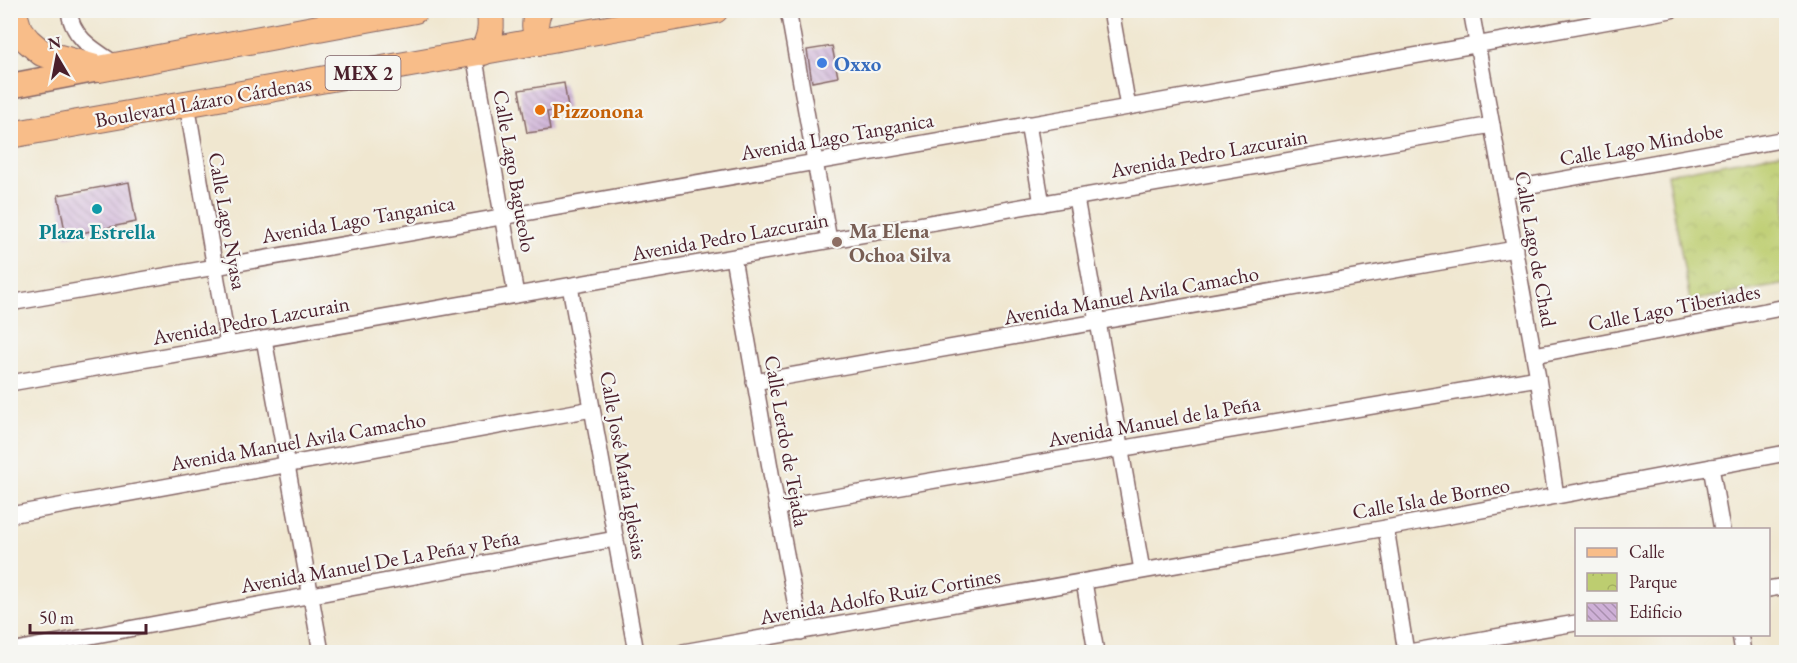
<svg xmlns="http://www.w3.org/2000/svg" width="1797" height="663" viewBox="0 0 1797 663" font-family="'EB Garamond',serif">
<style>
.park{fill:url(#park-crowns);stroke:#84764e;stroke-width:1.5}
.building{fill:url(#building-back-hatch)}
.lines{fill:none;stroke-linecap:round;stroke-linejoin:round}
.minor-casing{stroke:#846565;stroke-width:18}
.primary-casing{stroke:#846565;stroke-width:27}
.trunk-casing{stroke:#846565;stroke-width:28}
.minor{stroke:#fff;stroke-width:15}
.primary{stroke:#f8bd89;stroke-width:24}
.trunk{stroke:#f8bd89;stroke-width:26}
.shop-dot{fill:#3f7fe0;stroke:#f6f6f2;stroke-width:2}
.food-dot{fill:#e8710a;stroke:#f6f6f2;stroke-width:2}
.culture-dot{fill:#0f9aa8;stroke:#f6f6f2;stroke-width:2}
.education-dot{fill:#8d6e63;stroke:#f6f6f2;stroke-width:2}
.labels{text-anchor:middle;dominant-baseline:central;stroke-width:4.5;stroke-linejoin:round;paint-order:stroke}
.shield{fill:#f6f6f2;stroke:#7e6067;stroke-width:1.5}
.shield-label{font-size:20px;font-weight:bold;fill:#4a1f2b}
.shop-label{font-size:21px;font-weight:bold;fill:#366cbe;stroke:#f6f6f2;text-anchor:start}
.street-label{font-size:21px;fill:#4a1f2b;stroke:#f6f6f2}
.food-label{font-size:21px;font-weight:bold;fill:#c56008;stroke:#f6f6f2;text-anchor:start}
.education-label{font-size:21px;font-weight:bold;fill:#785e54;stroke:#f6f6f2;text-anchor:start}
.culture-label{font-size:21px;font-weight:bold;fill:#0d838f;stroke:#f6f6f2}
</style>
<defs>
<pattern id="park-crowns" width="20" height="18" patternUnits="userSpaceOnUse" patternTransform="scale(1.5)"><rect width="20" height="18" fill="#bdcd70"/><path d="M2 6a3 3 0 1 1 6 0M12 15a3 3 0 1 1 6 0" fill="none" stroke="#a4b061"/></pattern>
<pattern id="building-back-hatch" width="6" height="6" patternUnits="userSpaceOnUse" patternTransform="scale(1.5)"><rect width="6" height="6" fill="#ceb0d7"/><path d="M-1 5l2 2M0 0l6 6M5-1l2 2" fill="none" stroke="#a98faf"/></pattern>
</defs>
<rect width="100%" height="100%" fill="#f6f6f2"/>
<filter id="ink" filterUnits="userSpaceOnUse"><feTurbulence type="fractalNoise" baseFrequency=".0167" numOctaves="2"/><feDisplacementMap in="SourceGraphic" scale="12" xChannelSelector="R" yChannelSelector="G"/><feConvolveMatrix kernelMatrix="1 2 1 2 8 2 1 2 1" color-interpolation-filters="sRGB"/></filter>
<filter id="wash" filterUnits="userSpaceOnUse"><feTurbulence type="fractalNoise" baseFrequency=".008" numOctaves="4" result="noise"/><feDisplacementMap in="SourceGraphic" scale="24" xChannelSelector="R" yChannelSelector="G"/><feGaussianBlur stdDeviation="1.35" result="paint"/><feColorMatrix in="noise" values="0 0 0 0 0 0 0 0 0 0 0 0 0 0 0 0 0 1.4 0 .05"/><feComposite in="paint" operator="in"/></filter>
<g filter="url(#wash)">
<rect width="100%" height="100%" fill="#f0e7d0"/>
<path class="park" d="M1786,152V284L1690,301L1667,174Z"/>
<g id="blocks">
<g class="building">
<path d="M832,46L838,77L812,82L807,50Z"/>
<path d="M564,83L568,108L547,112L550,130L527,133L519,90Z"/>
<path d="M129,182L136,222L66,236L58,195Z"/>
</g>
</g>
</g>
<g filter="url(#ink)">
<use href="#blocks" fill-opacity="0" stroke="#846565" stroke-width="1.5"/>
<g class="lines">
<g class="minor-casing">
<g id="minor">
<path d="M69,10C71,39 98,52 119,66"/>
<path d="M788,10L829,240"/>
<path d="M1111,10L1128,107"/>
<path d="M1471,10L1538,378L1556,496"/>
<path d="M474,54L516,295"/>
<path d="M187,104L228,345"/>
<path d="M1028,124L1042,204"/>
<path d="M1504,190L1786,139"/>
<path d="M1076,198L1142,570"/>
<path d="M733,258L777,507L801,632"/>
<path d="M570,286L636,652"/>
<path d="M10,303C564,203 1118,112 1671,10"/>
<path d="M264,339L321,652"/>
<path d="M1534,355L1786,307"/>
<path d="M754,382L1515,249"/>
<path d="M10,383L1492,125"/>
<path d="M1711,467L1722,530"/>
<path d="M777,507L1538,378"/>
<path d="M10,515L592,409"/>
<path d="M1386,528L1406,652"/>
<path d="M1084,582L1096,652"/>
<path d="M1768,589L1786,586"/>
<path d="M1740,634L1743,652"/>
<path d="M10,651L615,539"/>
<path d="M683,652L1386,528L1786,453"/>
<path d="M1409,652L1576,623"/>
</g>
</g>
<g class="primary-casing">
<path id="primary" d="M10,86L99,69"/>
</g>
<g class="trunk-casing">
<g id="trunk">
<path d="M13,10L19,30L28,41L42,53L99,69L415,10"/>
<path d="M539,10C533,23 535,30 539,42"/>
<path d="M483,52C490,37 493,27 489,10"/>
<path d="M10,135L715,10"/>
</g>
</g>
<use href="#minor" class="minor"/>
<use href="#primary" class="primary"/>
<use href="#trunk" class="trunk"/>
</g>
</g>
<circle class="shop-dot" cx="822" cy="63" r="6"/>
<circle class="food-dot" cx="540" cy="110" r="6"/>
<circle class="culture-dot" cx="97" cy="209" r="6"/>
<circle class="education-dot" cx="837" cy="242" r="6"/>
<g class="labels">
<rect class="shield" x="325.5" y="56" width="75" height="34" rx="4.5"/>
<g class="shield-label">
<text x="363" y="73">MEX 2</text>
</g>
<g class="shop-label">
<text x="834" y="63">Oxxo</text>
</g>
<g class="street-label">
<text transform="translate(203 101) rotate(-10)">Boulevard Lázaro Cárdenas</text>
<text transform="translate(837 136) rotate(-10)">Avenida Lago Tanganica</text>
<text transform="translate(1641 144) rotate(-10)">Calle Lago Mindobe</text>
<text transform="translate(1209 153) rotate(-10)">Avenida Pedro Lazcurain</text>
<text transform="translate(515 171) rotate(80)">Calle Lago Bagueolo</text>
<text transform="translate(358 219) rotate(-10)">Avenida Lago Tanganica</text>
<text transform="translate(228 221) rotate(80)">Calle Lago Nyasa</text>
<text transform="translate(730 236) rotate(-10)">Avenida Pedro Lazcurain</text>
<text transform="translate(1536 249) rotate(80)">Calle Lago de Chad</text>
<text transform="translate(1131 295) rotate(-10)">Avenida Manuel Avila Camacho</text>
<text transform="translate(1674 307) rotate(-11)">Calle Lago Tiberiades</text>
<text transform="translate(251 320) rotate(-10)">Avenida Pedro Lazcurain</text>
<text transform="translate(1154 421) rotate(-10)">Avenida Manuel de la Peña</text>
<text transform="translate(298 441) rotate(-10)">Avenida Manuel Avila Camacho</text>
<text transform="translate(787 441) rotate(80)">Calle Lerdo de Tejada</text>
<text transform="translate(624 465) rotate(80)">Calle José María Iglesias</text>
<text transform="translate(1431 498) rotate(-10)">Calle Isla de Borneo</text>
<text transform="translate(380 561) rotate(-10)">Avenida Manuel De La Peña y Peña</text>
<text transform="translate(880 596) rotate(-10)">Avenida Adolfo Ruiz Cortines</text>
</g>
<g class="food-label">
<text x="552" y="110">Pizzonona</text>
</g>
<g class="education-label">
<text x="849" y="230">Ma Elena<tspan x="849" dy="24">Ochoa Silva</tspan></text>
</g>
<g class="culture-label">
<text x="97" y="231">Plaza Estrella</text>
</g>
</g>
<rect width="1797" height="663" fill="none" stroke="#f6f6f2" stroke-width="36"/>
<rect x="1575" y="528" width="195" height="108" fill="#f6f6f2" stroke="#b1a0a2" stroke-width="1.5"/>
<rect x="1587" y="548" width="30" height="9" fill="#f8bd89" stroke="#b1a0a2" stroke-width="1.5"/>
<text x="1629" y="558" font-size="18" fill="#4a1f2b">Calle</text>
<rect x="1587" y="573" width="30" height="18" fill="url(#park-crowns)" stroke="#b1a0a2" stroke-width="1.5"/>
<text x="1629" y="588" font-size="18" fill="#4a1f2b">Parque</text>
<rect x="1587" y="603" width="30" height="18" fill="url(#building-back-hatch)" stroke="#b1a0a2" stroke-width="1.5"/>
<text x="1629" y="618" font-size="18" fill="#4a1f2b">Edificio</text>
<g transform="translate(57 57) rotate(350)" stroke="#f6f6f2" stroke-width="4.5" paint-order="stroke">
<path d="M0-4.5L10 22L0 15L-10 22Z" fill="#4a1f2b"/>
<text y="-9" font-size="16" font-weight="bold" text-anchor="middle" fill="#4a1f2b">N</text>
</g>
<path d="M30 624v9h116v-9" fill="none" stroke="#4a1f2b" stroke-width="3"/>
<text x="39" y="624" font-size="18" fill="#4a1f2b" stroke="#f6f6f2" stroke-width="4.5" paint-order="stroke">50 m</text>
</svg>
